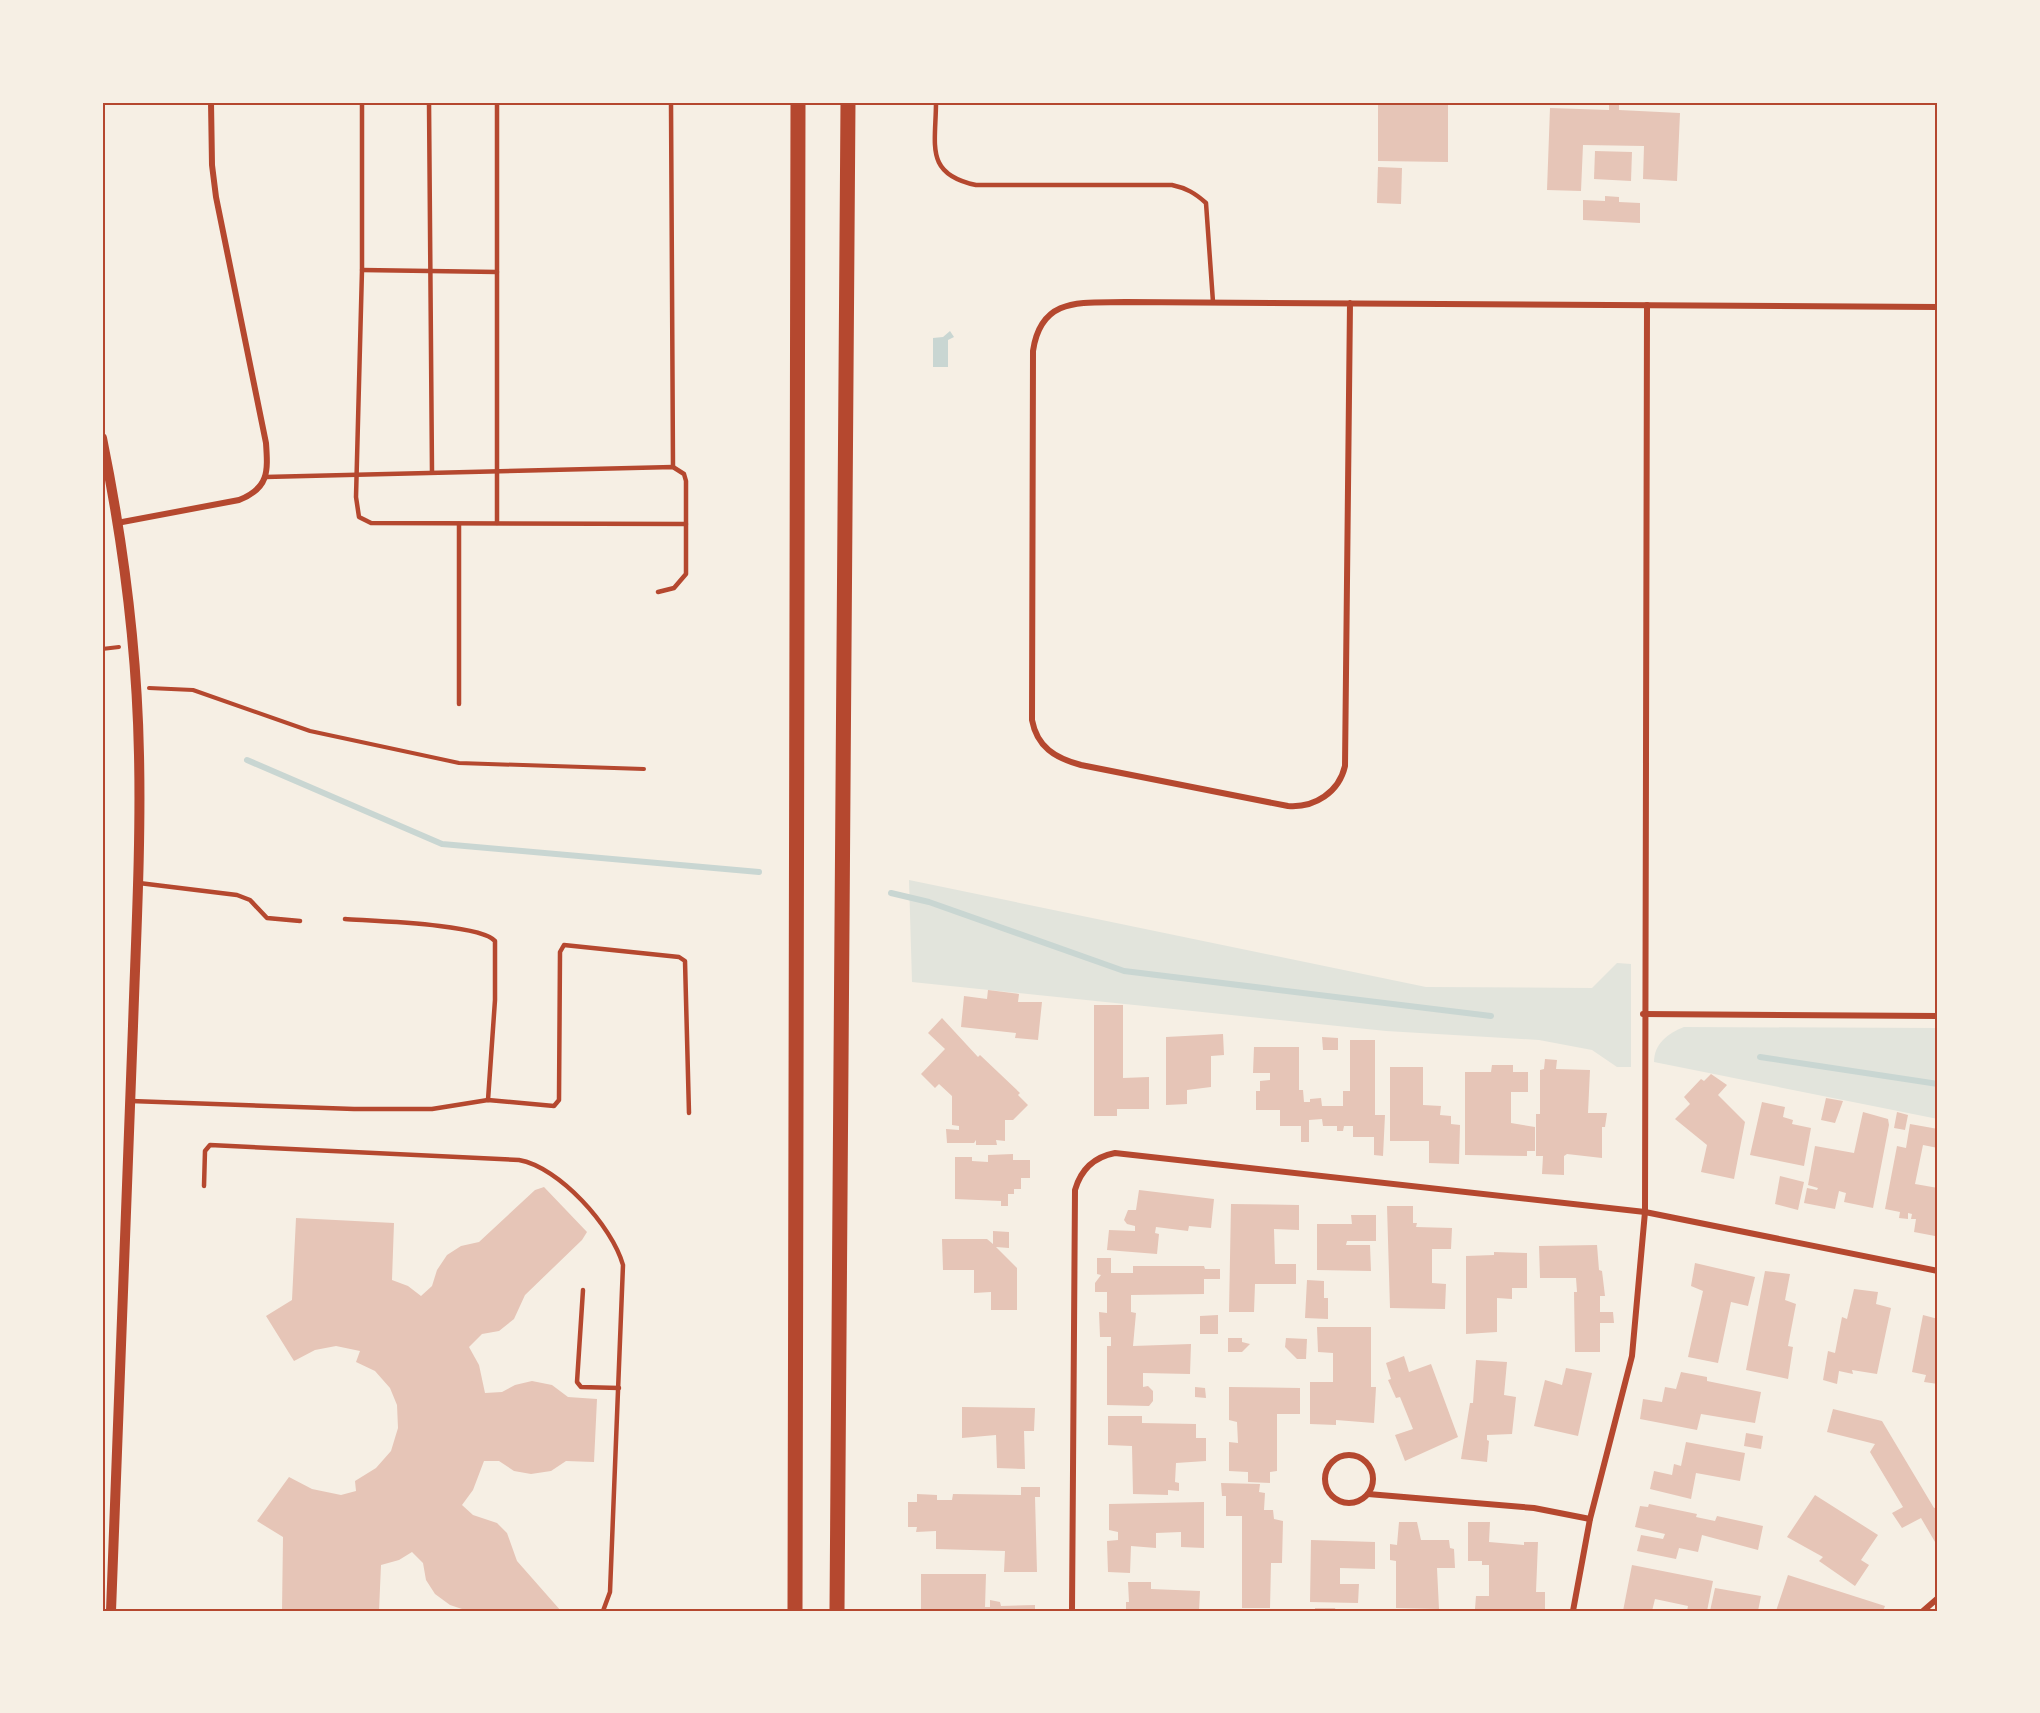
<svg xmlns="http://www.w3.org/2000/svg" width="2040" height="1713" viewBox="0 0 2040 1713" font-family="'PT Sans',sans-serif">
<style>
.green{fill:#e2e4dc}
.water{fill:#c9d6d2}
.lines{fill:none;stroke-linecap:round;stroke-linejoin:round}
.stream{stroke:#c9d6d2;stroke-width:6}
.building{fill:#e6c5b7}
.path{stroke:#b5482f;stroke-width:4}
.service{stroke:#b5482f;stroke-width:4.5}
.minor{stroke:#b5482f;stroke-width:6}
.tertiary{stroke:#b5482f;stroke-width:10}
.primary{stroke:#b5482f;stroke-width:15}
.neatline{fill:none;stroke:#b5482f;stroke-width:2}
</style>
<rect width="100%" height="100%" fill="#f6efe4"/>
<g class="green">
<path d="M909,880L1426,987L1592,988L1617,963L1631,964V1067H1617L1592,1050L1539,1040L1386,1031L912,982Z"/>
<path d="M1684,1027L1938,1028V1119L1654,1062C1654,1044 1668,1033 1684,1027Z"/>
</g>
<path class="water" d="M950,331L954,337L948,340V367H933V338L943,337Z"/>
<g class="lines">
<g class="stream">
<path d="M247,760L442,844L759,872"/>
<path d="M891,893L929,902L1124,971L1491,1016"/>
<path d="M1760,1057L1938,1084"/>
</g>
</g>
<g class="building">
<path d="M1378,102H1448V162L1378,161Z"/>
<path d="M1609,102H1619V110L1680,113L1677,181L1643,179L1644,146L1583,145L1581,191L1547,190L1550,108L1609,110Z"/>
<path d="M1595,151L1632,152L1631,181L1594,179Z"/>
<path d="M1378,167L1402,168L1401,204L1377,203Z"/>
<path d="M1605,196L1619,197V202L1640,203V223L1583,220V200L1605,201Z"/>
<path d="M988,990L1019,994L1018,1002H1042L1038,1040L1015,1038L1016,1033L961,1027L964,996L987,999Z"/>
<path d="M1094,1005H1123V1078L1149,1077V1109H1117V1116H1094Z"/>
<path d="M942,1018L978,1057L980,1055L1020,1093L1018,1095L1028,1105L1013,1120H1005V1141L996,1140L997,1145H976V1140L974,1143H947L946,1129L959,1130V1126L952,1125V1096L939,1084L935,1088L921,1074L945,1049L928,1033Z"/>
<path d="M1223,1034L1224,1055L1211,1056V1087L1187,1090V1104L1166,1105V1037Z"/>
<path d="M1322,1037L1338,1038V1050H1323Z"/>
<path d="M1350,1040H1375V1115H1385L1383,1156L1374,1155V1137H1353V1126H1344L1343,1131H1337V1126H1323L1322,1119L1309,1120V1142H1301V1126H1280V1110H1256V1091H1260V1081L1270,1080V1073H1253L1254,1047H1299V1090H1303L1304,1102H1310V1099L1321,1098L1322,1106H1343V1091H1350Z"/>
<path d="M1545,1059L1557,1060L1556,1069L1590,1070L1588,1113H1607L1605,1127H1602V1158L1567,1154L1564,1156V1175L1542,1174L1543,1156H1536V1114H1540V1070L1544,1069Z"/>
<path d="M1492,1065H1513V1072H1528V1092H1511V1123L1535,1127V1151H1527V1156L1465,1155V1072H1491Z"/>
<path d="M1390,1067H1423V1105L1441,1106L1440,1115L1451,1116V1124L1460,1125L1459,1164L1429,1163V1141H1390Z"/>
<path d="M1711,1074L1727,1085L1718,1095L1745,1122L1734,1179L1701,1172L1707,1145L1675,1119L1690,1104L1684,1097L1701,1079L1704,1081Z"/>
<path d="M1826,1098L1843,1101L1835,1123L1821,1120Z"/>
<path d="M1762,1102L1785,1107L1783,1117L1793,1120L1792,1124L1811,1128L1804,1166L1750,1155Z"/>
<path d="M1863,1112L1888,1119L1889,1125L1873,1208L1844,1202L1846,1193L1839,1191L1835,1209L1804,1203L1807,1188L1817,1190L1818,1188L1808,1185L1815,1146L1854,1153Z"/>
<path d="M1897,1112L1908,1115L1905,1130L1894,1128Z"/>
<path d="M1910,1124L1938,1129V1148L1923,1145L1915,1184L1938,1188V1230L1935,1236L1914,1232L1916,1219H1911L1912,1214L1908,1213V1219L1899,1218L1900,1212L1885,1209L1897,1146L1906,1148Z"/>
<path d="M1013,1154V1160H1030V1178H1021V1189H1014V1194H1008V1206H1001V1201L955,1199V1157H972V1161L988,1162V1155Z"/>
<path d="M1780,1176L1804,1182L1798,1210L1775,1204Z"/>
<path d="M544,1187L587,1232L582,1240L525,1295L514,1319L499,1331L482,1334L469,1347L479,1365L485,1393L502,1392L515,1385L532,1381L552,1385L568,1397L597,1399L594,1462L566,1461L551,1471L531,1474L514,1471L499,1461H484L473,1490L462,1505L473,1515L497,1523L507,1533L517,1561L561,1611H468L450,1605L435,1594L426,1580L423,1563L412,1552L399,1560L381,1565L379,1611H282L283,1537L257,1521L289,1477L312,1489L341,1495L356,1491L355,1481L376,1468L391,1451L398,1428L397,1405L390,1388L375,1371L356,1362L360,1351L336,1346L315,1350L294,1361L266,1316L292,1300L296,1218L394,1223L392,1280L408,1286L421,1296L432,1286L437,1270L447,1255L461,1246L479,1242L535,1190Z"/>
<path d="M1139,1190L1214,1199L1211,1228L1189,1226L1188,1231L1156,1227L1155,1233L1159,1234L1157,1254L1107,1250L1109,1230L1135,1231V1226L1127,1224L1124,1220L1128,1210H1136Z"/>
<path d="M1231,1204L1299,1205V1230L1274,1229L1275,1264H1296V1284H1255L1254,1312H1229Z"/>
<path d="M1387,1206H1413V1223H1417L1416,1227L1452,1228L1451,1249H1432V1283L1446,1284L1445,1309L1390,1308Z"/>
<path d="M1351,1215H1376V1241H1347L1346,1245H1370L1371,1271L1317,1270V1224H1352Z"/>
<path d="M993,1231L1009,1232V1248L996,1247L1017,1268V1310H991V1292L974,1293V1270H943L942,1239H987L993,1244Z"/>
<path d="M1597,1245L1599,1270L1602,1271L1605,1296H1600V1312H1613L1614,1323H1600V1352H1575L1574,1292H1577L1576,1278H1540L1539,1246Z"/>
<path d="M1494,1252L1527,1253V1288H1512V1299L1497,1298V1332L1466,1334V1256L1494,1255Z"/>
<path d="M1097,1258H1111V1273H1133V1266H1204L1205,1269H1220V1279H1204V1294L1131,1295V1312L1136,1313L1133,1346L1191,1344L1190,1374L1143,1373V1387L1148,1386L1153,1391V1401L1149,1406L1107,1405V1346H1111V1337H1100L1099,1312L1107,1313V1292H1095V1283L1101,1275L1097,1274Z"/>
<path d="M1695,1263L1755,1277L1748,1306L1731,1302L1718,1363L1688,1357L1703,1291L1691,1286Z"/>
<path d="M1765,1271L1790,1274L1785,1300L1796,1304L1788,1346L1793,1347L1788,1379L1746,1370Z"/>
<path d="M1307,1280L1324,1281V1298H1328V1319L1305,1318Z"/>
<path d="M1854,1289L1878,1292L1876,1304L1891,1308L1877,1374L1852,1370L1853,1374L1839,1371L1837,1384L1823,1380L1828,1351L1835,1353L1842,1317L1847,1319Z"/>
<path d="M1218,1315V1334H1200V1316Z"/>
<path d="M1923,1315L1938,1319V1384L1924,1382L1926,1375L1912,1372Z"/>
<path d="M1317,1327H1371V1387H1376L1374,1423L1336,1420V1425L1310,1424V1382H1333V1353L1318,1352Z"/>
<path d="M1228,1338H1242V1342L1250,1344L1242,1352H1228Z"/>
<path d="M1286,1338L1307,1339L1306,1359H1297L1285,1347Z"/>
<path d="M1404,1356L1409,1372L1431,1364L1458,1437L1405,1461L1395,1435L1413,1429L1400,1397L1396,1398L1388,1380L1391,1379L1386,1363Z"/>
<path d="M1476,1360L1507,1362L1504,1395L1516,1397L1512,1434L1487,1435V1440L1489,1441L1487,1462L1461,1459L1470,1403H1473Z"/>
<path d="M1566,1368L1592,1373L1578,1436L1534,1426L1545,1380L1562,1385Z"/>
<path d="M1681,1372L1707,1377V1381L1761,1392L1755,1423L1701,1414L1697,1430L1640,1419L1643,1399L1662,1402L1665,1387L1676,1389Z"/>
<path d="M1195,1387L1205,1388L1206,1398L1195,1397Z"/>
<path d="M1229,1387L1300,1388V1414H1277V1471L1270,1472V1483L1248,1482V1472L1229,1471V1442L1238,1443L1237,1422L1229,1420Z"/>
<path d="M962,1407L1035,1408L1034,1431H1024L1025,1469L997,1468L996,1435L962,1438Z"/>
<path d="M1833,1409L1882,1421L1934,1508L1938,1507V1547L1921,1518L1902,1528L1892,1513L1903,1507L1870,1452L1875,1444L1827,1432Z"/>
<path d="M1108,1416H1142V1423L1196,1424V1438H1206V1461L1176,1463L1175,1482L1179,1483V1491L1168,1490V1495L1133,1494L1132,1446L1108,1445Z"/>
<path d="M1746,1433L1763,1436L1761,1449L1744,1446Z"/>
<path d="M1686,1442L1745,1453L1740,1481L1696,1473L1691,1499L1650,1489L1654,1471L1672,1475L1674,1464L1681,1466Z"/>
<path d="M1221,1483L1260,1484L1259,1492L1265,1493L1264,1510H1273L1274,1519L1283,1521L1282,1563H1271L1270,1608H1242V1516H1226V1496H1222Z"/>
<path d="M1021,1487H1040V1497H1035L1037,1572H1004L1005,1551L936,1549V1531L916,1532L917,1527H908V1502H917V1494L937,1495V1500H952L953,1494L1021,1495Z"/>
<path d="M1815,1495L1878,1535L1861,1560L1869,1565L1855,1586L1819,1561L1823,1557L1787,1537Z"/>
<path d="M1204,1502V1548L1181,1547V1532L1156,1533V1548L1131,1546L1130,1573L1108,1572L1107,1541L1118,1540V1532L1109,1530V1504Z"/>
<path d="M1649,1504L1697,1514L1696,1517L1715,1521L1717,1516L1763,1526L1758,1550L1702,1535L1698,1552L1679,1548L1676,1559L1637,1551L1641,1535L1663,1539L1665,1534L1635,1527L1640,1506L1648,1507Z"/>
<path d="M1399,1522H1417L1421,1540H1449L1450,1548L1454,1549L1455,1568H1437L1439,1609L1396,1608V1561L1390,1560V1544L1397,1545Z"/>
<path d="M1468,1522H1490L1489,1542L1524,1545V1542H1538L1536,1592H1545V1609L1471,1611L1475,1609L1476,1596H1489V1565H1482V1561H1468Z"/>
<path d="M1311,1540L1375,1542V1569L1340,1568V1584H1359L1358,1603L1310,1602Z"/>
<path d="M1632,1565L1713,1581L1707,1611H1687L1688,1606L1655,1599L1652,1611H1623Z"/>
<path d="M921,1574H986L985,1607H990V1600L1000,1602L1001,1606L1035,1605V1611H921Z"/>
<path d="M1788,1575L1885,1606L1883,1611H1776Z"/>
<path d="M1128,1582H1151V1589L1200,1591L1199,1611H1126V1602H1129Z"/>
<path d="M1715,1588L1761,1596L1758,1611H1710Z"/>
<path d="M1315,1608H1335L1336,1611H1315Z"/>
</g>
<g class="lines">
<g class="path">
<path d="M102,649L119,647"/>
<path d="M149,688L193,690L310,731L459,763L644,769"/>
</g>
<g class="service">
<path d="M362,102V270L356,497L359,517L371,523L686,524"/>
<path d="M429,102L432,472"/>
<path d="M497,102V523"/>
<path d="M671,102L673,467"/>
<path d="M936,102C936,145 924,174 976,185H1172C1186,188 1195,193 1206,203L1213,302"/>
<path d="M362,270L497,272"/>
<path d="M265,477L673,467L684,474L686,481V574L674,588L658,592"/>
<path d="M459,704V524"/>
<path d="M139,883L237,895L250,900L267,918L300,921"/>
<path d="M345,919C372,921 481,924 495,941V1000L488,1100"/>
<path d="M131,1101L354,1109H432L488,1100L554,1106L559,1100L560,952L564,945L679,957L685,961L689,1113"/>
<path d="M204,1186L205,1151L210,1145L519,1160C559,1167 612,1226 623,1265L610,1592L603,1611"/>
<path d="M583,1290L577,1382L581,1387L619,1388"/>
</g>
<g class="minor">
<path d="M1350,303L1345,766C1339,792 1315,808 1288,806L1081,765C1055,758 1037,747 1032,720L1033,351C1041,296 1082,303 1125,302L1938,307"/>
<path d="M117,523L239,500C269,488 268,472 266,443L216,197L212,165L211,102"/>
<path d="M1643,1014L1938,1016"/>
<circle cx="1349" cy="1479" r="24"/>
<path d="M1368,1494L1534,1508L1590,1519"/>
<path d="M1072,1611L1075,1190C1081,1169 1094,1157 1115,1153L1645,1212L1938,1271"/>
<path d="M1573,1611L1590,1519L1632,1356L1645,1212L1647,305"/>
<path d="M1923,1611L1938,1598"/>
</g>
<path class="tertiary" d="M102,438C123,541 137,649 139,755C141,845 136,936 133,1026C127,1221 117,1416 111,1611"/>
<g class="primary">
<path d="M795,1611L798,102"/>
<path d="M837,1611L848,102"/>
</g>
</g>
<rect width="2040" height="1713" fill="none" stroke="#f6efe4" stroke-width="207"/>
<rect x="104" y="104" width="1832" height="1506" class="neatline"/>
</svg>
